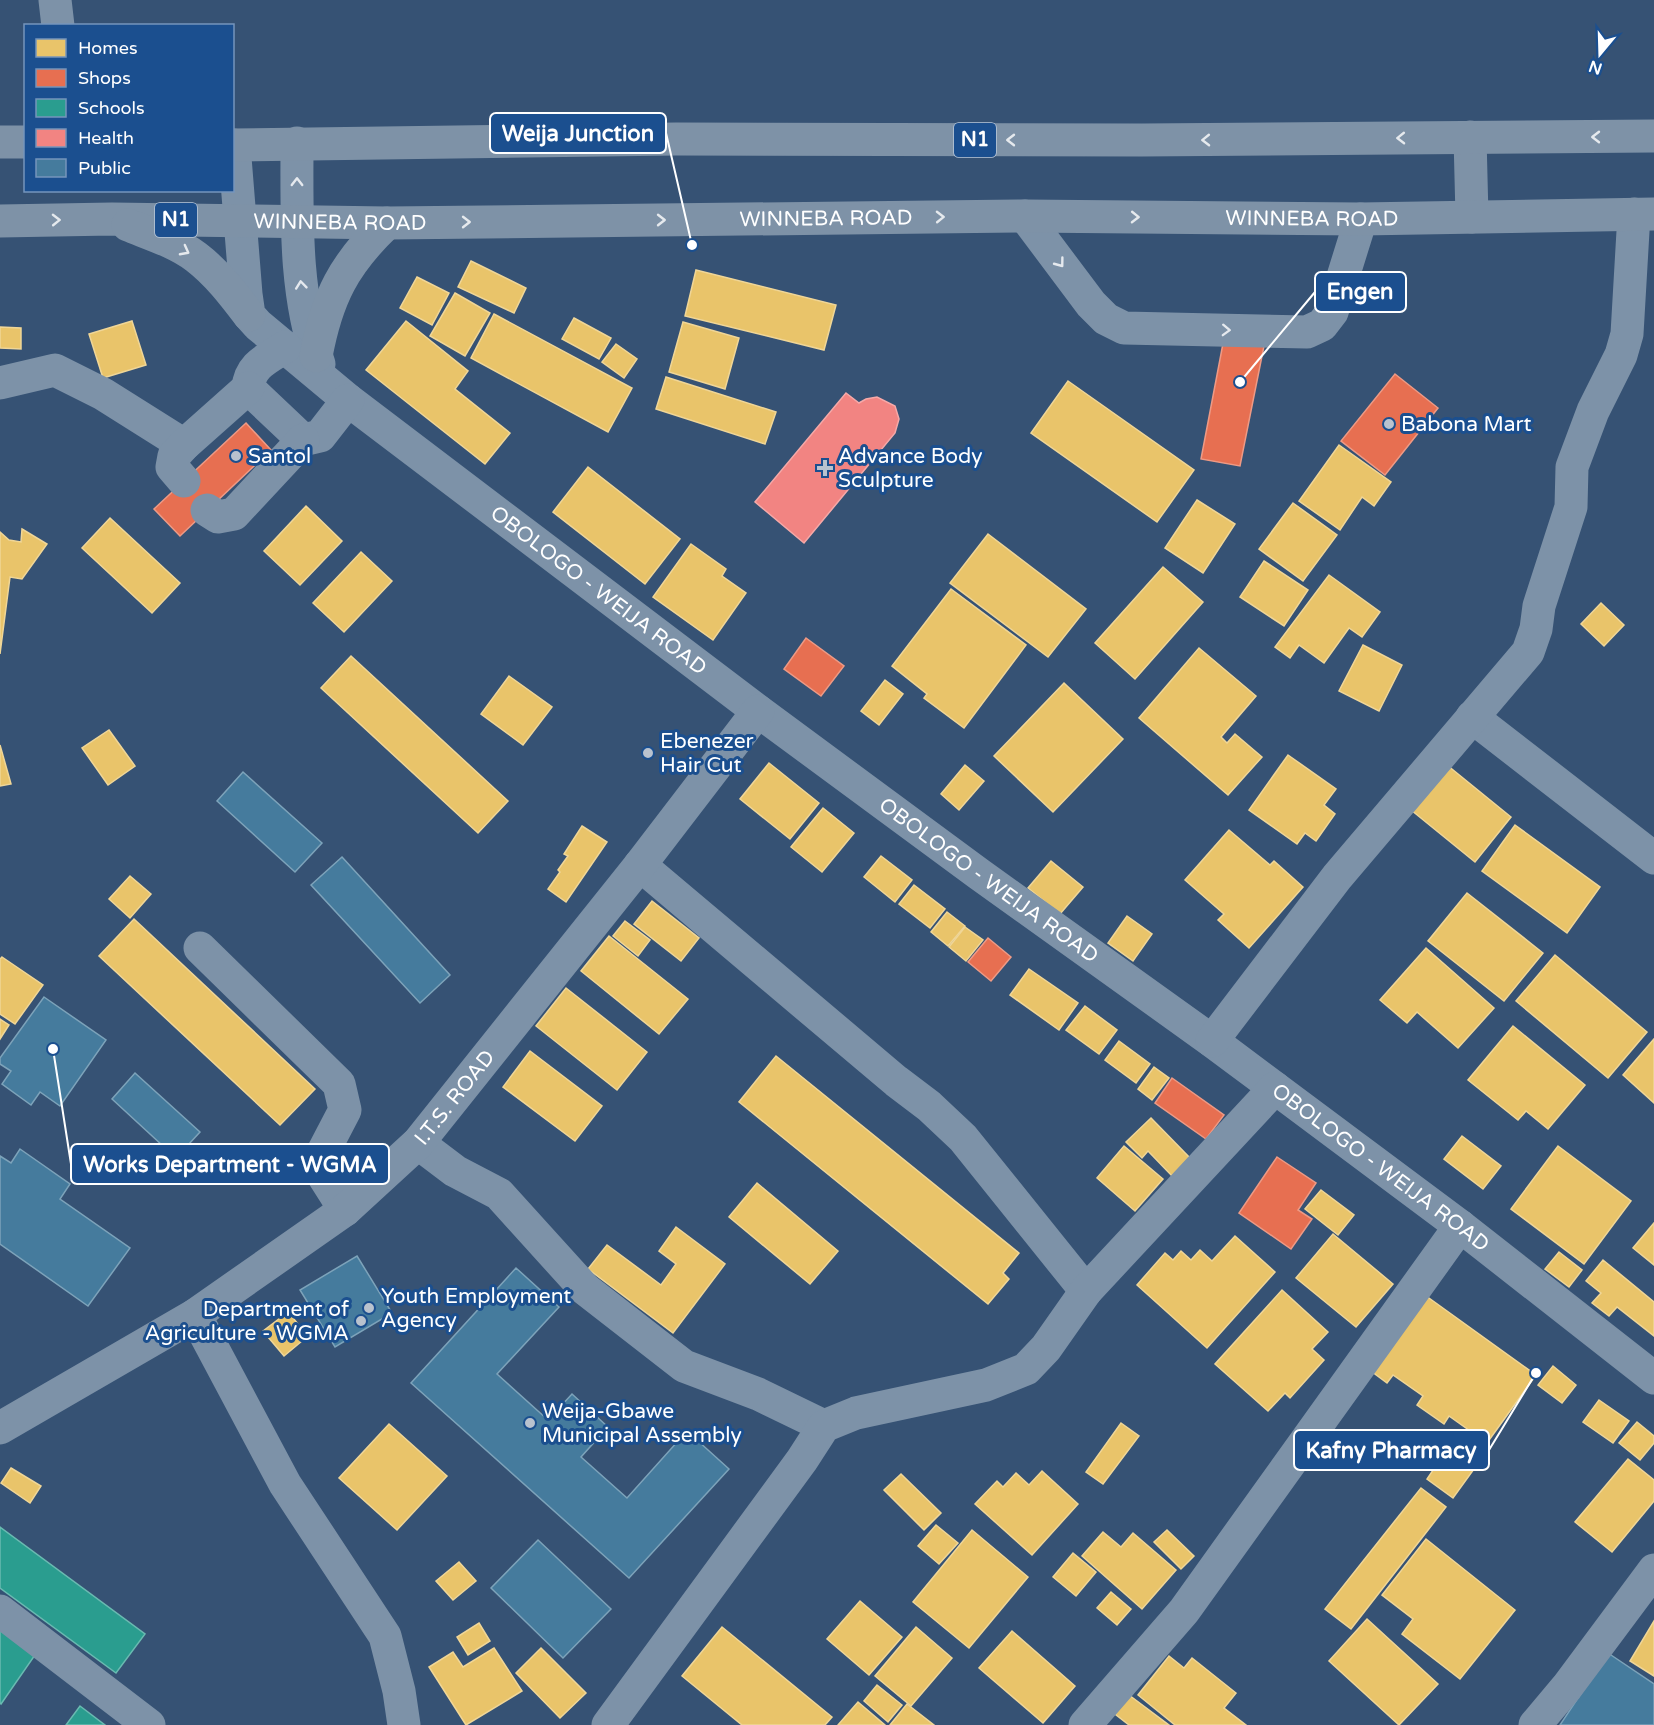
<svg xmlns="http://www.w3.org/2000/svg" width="1654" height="1725" viewBox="0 0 1654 1725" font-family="'Varela Round',sans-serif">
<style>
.homes{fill:#e9c46a;stroke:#f0d697;stroke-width:1.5}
.shops{fill:#e76f51;stroke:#ee9a85;stroke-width:1.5}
.schools{fill:#2a9d8f;stroke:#6abab1;stroke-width:1.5}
.health{fill:#f28482;stroke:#f6a9a8;stroke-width:1.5}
.public{fill:#457b9d;stroke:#7da3ba;stroke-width:1.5}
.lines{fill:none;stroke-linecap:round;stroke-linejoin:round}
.minor{stroke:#7d92a8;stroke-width:33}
.highway{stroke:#7e92a7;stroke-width:33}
.oneway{stroke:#e5e9ed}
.oneway2{stroke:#e5e9ee}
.poi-dot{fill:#b9c2ce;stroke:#1b4f8f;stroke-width:2}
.labels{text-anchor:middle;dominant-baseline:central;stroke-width:6;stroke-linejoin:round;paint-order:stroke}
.shield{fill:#1b4f8f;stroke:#bbcadd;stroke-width:1.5}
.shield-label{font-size:20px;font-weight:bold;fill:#fff}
.street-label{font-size:21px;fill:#fff;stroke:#1b4f8f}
.poi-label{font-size:21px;fill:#fff;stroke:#1b4f8f;text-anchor:start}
.leader{fill:none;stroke:#fff;stroke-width:2}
.callout-dot{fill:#fff;stroke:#1b4f8f;stroke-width:2}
.callout{fill:#1b4f8f;stroke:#fff;stroke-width:2}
.callout-label{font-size:22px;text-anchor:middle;font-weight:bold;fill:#fff}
</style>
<rect width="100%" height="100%" fill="#365274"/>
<g class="homes">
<path d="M471,261L526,288L514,313L458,287Z"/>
<path d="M696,270L836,305L824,350L685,316Z"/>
<path d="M417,277L449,293L432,325L400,308Z"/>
<path d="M455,293L490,313L465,356L430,336Z"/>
<path d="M494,314L632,388L608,432L471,358Z"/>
<path d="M574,318L611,338L599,359L562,339Z"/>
<path d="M132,321L146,365L103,378L89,334Z"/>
<path d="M406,321L468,371L455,389L510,433L485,464L366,370Z"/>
<path d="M683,322L739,338L725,389L669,372Z"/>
<path d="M0,327L21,328V349L0,348Z"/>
<path d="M616,344L637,359L624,378L602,362Z"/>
<path d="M666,377L776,412L765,444L656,409Z"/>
<path d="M1068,381L1194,470L1157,522L1031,433Z"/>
<path d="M1339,445L1391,482L1374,506L1362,497L1340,530L1299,501Z"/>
<path d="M588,467L680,539L645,584L553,512Z"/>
<path d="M1197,500L1235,524L1203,573L1165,548Z"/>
<path d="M1293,503L1337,535L1303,581L1259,549Z"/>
<path d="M306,506L342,541L300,585L264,551Z"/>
<path d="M110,518L180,583L152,613L82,548Z"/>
<path d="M22,529L47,544L22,579L10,577L0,654V532L9,540L21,542Z"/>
<path d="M988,534L1086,609L1048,657L950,583Z"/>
<path d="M691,544L726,569L722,576L746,593L713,640L653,597Z"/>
<path d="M361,552L392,581L344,632L313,603Z"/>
<path d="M1264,561L1308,590L1284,626L1240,597Z"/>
<path d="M1163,567L1203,602L1135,679L1095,643Z"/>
<path d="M1329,575L1380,612L1362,637L1349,628L1324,663L1299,645L1290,658L1275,647Z"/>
<path d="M951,589L1026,645L964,728L924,698L927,694L892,666Z"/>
<path d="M1601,603L1624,625L1604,646L1581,624Z"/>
<path d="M1363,645L1402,665L1379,711L1339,691Z"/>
<path d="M1199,648L1256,696L1221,737L1227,743L1235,734L1262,757L1228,795L1139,718Z"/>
<path d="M351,656L508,801L478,833L321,688Z"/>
<path d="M509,676L552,707L523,745L481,714Z"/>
<path d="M885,680L903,694L879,725L861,711Z"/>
<path d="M1064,683L1123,739L1053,812L994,756Z"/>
<path d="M109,730L135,766L108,785L82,748Z"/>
<path d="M0,745L11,784L0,786Z"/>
<path d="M1288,755L1336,789L1324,805L1335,814L1316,841L1305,833L1297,844L1249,810Z"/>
<path d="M769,763L819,803L790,839L740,799Z"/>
<path d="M965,765L984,781L959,810L941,794Z"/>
<path d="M1447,765L1511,817L1475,862L1411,810Z"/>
<path d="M823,808L854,833L822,872L791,847Z"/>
<path d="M1515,825L1600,887L1567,933L1482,871Z"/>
<path d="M582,826L607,842L566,902L548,889L560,872L558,870L568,856L564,854Z"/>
<path d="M1229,830L1270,865L1274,861L1303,887L1249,948L1218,920L1224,914L1185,880Z"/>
<path d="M881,856L912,880L895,902L864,877Z"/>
<path d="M1051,861L1083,887L1060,914L1028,888Z"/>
<path d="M130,876L151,894L130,918L109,899Z"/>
<path d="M914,885L945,909L930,928L899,904Z"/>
<path d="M1467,893L1543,953L1504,1001L1428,941Z"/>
<path d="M652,901L699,938L681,961L634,924Z"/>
<path d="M947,912L965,926L948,946L931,932Z"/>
<path d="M1127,916L1152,934L1133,961L1108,943Z"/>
<path d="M134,919L315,1089L280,1125L99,956Z"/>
<path d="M625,921L650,940L638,956L613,936Z"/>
<path d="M965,927L983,940L966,961L949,947Z"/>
<path d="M609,936L688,999L659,1034L581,971Z"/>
<path d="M1426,948L1494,1008L1458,1048L1417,1012L1407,1023L1380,1000Z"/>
<path d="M1555,955L1647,1032L1608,1078L1516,1001Z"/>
<path d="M2,957L43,985L15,1024L0,1014V959Z"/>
<path d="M1029,969L1078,1003L1059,1030L1010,995Z"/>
<path d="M566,988L647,1052L617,1090L536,1026Z"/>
<path d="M1085,1006L1117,1030L1099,1054L1066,1030Z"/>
<path d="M0,1019L9,1025L0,1039Z"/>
<path d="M1513,1026L1585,1085L1548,1129L1526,1111L1518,1120L1468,1080Z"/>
<path d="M1654,1039V1103L1623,1075Z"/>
<path d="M1119,1041L1150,1064L1136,1083L1105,1060Z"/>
<path d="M530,1051L602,1106L575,1141L503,1087Z"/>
<path d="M776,1056L1019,1253L1003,1273L1009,1279L988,1304L739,1102Z"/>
<path d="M1154,1067L1169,1078L1152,1100L1138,1089Z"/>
<path d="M1151,1118L1191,1159L1173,1177L1148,1151L1142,1158L1126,1142Z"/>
<path d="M1462,1136L1501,1166L1483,1189L1444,1159Z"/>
<path d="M1124,1146L1163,1179L1135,1211L1097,1178Z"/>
<path d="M1558,1146L1631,1201L1584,1264L1511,1209Z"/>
<path d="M757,1183L838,1251L810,1284L729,1217Z"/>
<path d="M1321,1190L1354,1215L1338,1235L1305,1209Z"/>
<path d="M1654,1223V1265L1633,1248Z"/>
<path d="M676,1227L725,1264L673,1333L588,1269L607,1245L661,1285L676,1264L659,1251Z"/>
<path d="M1333,1234L1393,1284L1356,1327L1296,1278Z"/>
<path d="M1235,1236L1275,1272L1207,1348L1137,1285L1165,1253L1173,1260L1181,1251L1191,1260L1200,1250L1212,1261Z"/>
<path d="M1559,1252L1582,1270L1569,1287L1545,1269Z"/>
<path d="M1603,1260L1654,1302V1336L1617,1307L1609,1316L1592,1303L1601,1293L1586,1281Z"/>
<path d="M1282,1290L1328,1332L1312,1349L1324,1360L1290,1398L1285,1393L1268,1411L1215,1364Z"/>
<path d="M1422,1293L1536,1375L1487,1443L1449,1416L1444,1424L1417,1405L1423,1396L1393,1375L1387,1383L1367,1368Z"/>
<path d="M288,1312L308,1336L284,1356L263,1331Z"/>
<path d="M1553,1366L1576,1385L1562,1403L1538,1385Z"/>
<path d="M1599,1400L1629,1421L1613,1443L1583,1422Z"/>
<path d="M1637,1422L1654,1436V1443L1640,1460L1619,1443Z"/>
<path d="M1121,1423L1139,1436L1103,1484L1086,1472Z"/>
<path d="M389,1424L447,1476L397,1530L339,1478Z"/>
<path d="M1454,1439L1482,1458L1453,1498L1427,1479Z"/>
<path d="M1628,1459L1654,1480V1501L1612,1552L1575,1522Z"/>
<path d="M11,1468L41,1486L30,1503L1,1483Z"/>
<path d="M1042,1471L1078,1504L1032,1555L975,1504L997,1481L1003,1487L1016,1473L1029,1485Z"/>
<path d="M901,1474L941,1513L924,1530L884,1490Z"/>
<path d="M1421,1488L1446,1507L1351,1629L1325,1609Z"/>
<path d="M936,1525L958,1543L939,1564L918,1546Z"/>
<path d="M972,1530L1028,1577L969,1648L913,1602Z"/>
<path d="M1167,1530L1194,1556L1181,1569L1154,1542Z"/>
<path d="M1103,1532L1121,1547L1133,1533L1176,1570L1142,1609L1082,1556Z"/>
<path d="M1426,1539L1515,1610L1460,1679L1402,1634L1413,1619L1382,1595Z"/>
<path d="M1073,1553L1096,1572L1076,1596L1053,1577Z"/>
<path d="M459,1562L476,1581L453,1600L436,1581Z"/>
<path d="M1111,1592L1131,1609L1117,1625L1097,1608Z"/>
<path d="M860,1601L902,1637L869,1675L827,1639Z"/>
<path d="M1367,1619L1438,1684L1399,1725L1329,1661Z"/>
<path d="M1654,1621V1676L1630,1661Z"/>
<path d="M479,1623L490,1641L468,1655L457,1637Z"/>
<path d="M722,1627L832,1717L825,1725H742L682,1676Z"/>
<path d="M916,1627L952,1658L911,1706L875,1676Z"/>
<path d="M1012,1631L1075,1686L1043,1723L979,1668Z"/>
<path d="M494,1648L522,1691L466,1725L429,1667L453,1652L463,1667Z"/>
<path d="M541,1648L586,1693L560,1718L516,1673Z"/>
<path d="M1169,1656L1184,1668L1192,1658L1236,1693L1224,1708L1246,1725H1175L1138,1695Z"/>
<path d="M877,1685L902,1705L888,1722L864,1701Z"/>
<path d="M1129,1695L1169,1725H1129L1115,1714Z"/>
<path d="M858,1702L885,1725H838Z"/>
<path d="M907,1704L934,1725H890Z"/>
</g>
<g class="shops">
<path d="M1225,333L1265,341L1240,466L1201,459Z"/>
<path d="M1395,374L1438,408L1385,475L1341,441Z"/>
<path d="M246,423L271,450L180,536L154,509Z"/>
<path d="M806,638L844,666L821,696L784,669Z"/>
<path d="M988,938L1011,957L991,981L968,962Z"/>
<path d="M1172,1078L1224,1115L1206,1139L1155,1103Z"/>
<path d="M1277,1157L1316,1183L1298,1210L1312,1219L1291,1249L1239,1213Z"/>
</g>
<g class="schools">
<path d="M0,1527L145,1634L116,1673L0,1588Z"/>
<path d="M0,1630L35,1655L1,1704L0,1703Z"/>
<path d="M80,1706L105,1725H66Z"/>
</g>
<path class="health" d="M846,393L859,403L866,399L877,397L895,406L899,419L895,433L804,543L755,502Z"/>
<g class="public">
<path d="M243,772L322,843L295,872L217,801Z"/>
<path d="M342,857L450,975L420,1003L311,885Z"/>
<path d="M44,997L106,1040L60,1106L40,1092L31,1105L2,1084L11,1071L0,1064V1058Z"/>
<path d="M135,1073L200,1132L176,1158L112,1099Z"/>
<path d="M20,1149L70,1184L60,1199L130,1248L88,1306L0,1244V1156L11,1163Z"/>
<path d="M357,1256L392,1313L335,1347L300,1290Z"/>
<path d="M516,1268L559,1307L497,1374L548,1420L572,1394L608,1427L581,1457L627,1498L687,1431L729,1469L629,1578L411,1383Z"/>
<path d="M538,1540L611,1609L563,1658L491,1588Z"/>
<path d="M1608,1653L1654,1684V1725H1560Z"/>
</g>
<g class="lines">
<g class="minor">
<path d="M55,0L58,26"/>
<path d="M297,143C297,217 294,293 319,364"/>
<path id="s1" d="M234,145L246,294L249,315L258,325L348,400L758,711L979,874L1212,1041L1460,1226L1654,1378"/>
<path d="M1025,216L1091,304L1106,319L1124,328L1307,332L1322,325L1332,312L1361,219"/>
<path d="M285,347C267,359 250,365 248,388L303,440L320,436L348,400"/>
<path d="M0,383L55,370L103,394L184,445"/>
<path d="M184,481L172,467L174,456L184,445L248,388"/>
<path d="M207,510L218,517L234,514L303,440"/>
<path d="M1472,717L1654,858"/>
<path d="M640,865L896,1081L929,1106L963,1138L1086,1291"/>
<path d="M200,948L339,1084L345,1110L321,1156L319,1169L345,1210"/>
<path d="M1212,1041L1337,877L1528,652L1536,629L1539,606L1571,507L1572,467L1593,411L1621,355L1627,334L1634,214"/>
<path d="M418,1143L455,1171L499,1194L585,1289L684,1366L758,1394L824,1426"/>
<path d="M195,1315L285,1484L385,1636L399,1691L404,1725"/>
<path id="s2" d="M0,1428L195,1315L345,1210L418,1143L640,865L758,711"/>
<path d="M0,1611L149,1725"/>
<path d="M608,1725L802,1460L824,1426L856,1413L986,1385L1026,1369L1046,1348L1086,1291L1275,1088"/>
<path d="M1085,1725L1184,1611L1460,1226"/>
<path d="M1535,1725L1567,1687L1654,1570"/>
</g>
<g class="highway">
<path d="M1470,137L1472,217"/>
<path d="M0,142H26"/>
<path d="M232,145L676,139L1142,140L1654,136"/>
<path id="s3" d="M0,221L112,219L387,223L1025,216L1361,219L1654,214"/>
<path d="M128,225C150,234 176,242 196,257C217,273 233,294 249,315"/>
<path d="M316,356C327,297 344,264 387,223"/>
</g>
</g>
<defs><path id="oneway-chevron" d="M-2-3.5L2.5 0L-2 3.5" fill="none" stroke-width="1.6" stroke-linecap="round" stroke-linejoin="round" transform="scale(1.5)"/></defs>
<g class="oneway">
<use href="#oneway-chevron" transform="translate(1596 137) rotate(180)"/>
<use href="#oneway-chevron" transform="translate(1401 138) rotate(179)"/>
<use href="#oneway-chevron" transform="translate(1011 140) rotate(-180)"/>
<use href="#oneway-chevron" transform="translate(1206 140) rotate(179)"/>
<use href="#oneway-chevron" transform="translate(940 217) rotate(-1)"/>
<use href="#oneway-chevron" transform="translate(1135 217) rotate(1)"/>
<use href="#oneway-chevron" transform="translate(56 220) rotate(-1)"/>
<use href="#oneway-chevron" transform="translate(661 220)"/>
<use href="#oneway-chevron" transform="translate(466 222)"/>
<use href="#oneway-chevron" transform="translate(185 251) rotate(28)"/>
</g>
<g class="oneway2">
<use href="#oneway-chevron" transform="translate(297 182) rotate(-90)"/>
<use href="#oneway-chevron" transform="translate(1060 263) rotate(53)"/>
<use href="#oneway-chevron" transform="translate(301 285) rotate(-96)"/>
<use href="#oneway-chevron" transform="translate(1226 330) rotate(2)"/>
</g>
<g class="poi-dot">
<circle cx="1389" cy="424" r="6"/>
<circle cx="236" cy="456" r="6"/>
<path d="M822 459h6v6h6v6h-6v6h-6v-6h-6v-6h6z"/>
<circle cx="648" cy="753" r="6"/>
<circle cx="369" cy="1308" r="6"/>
<circle cx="361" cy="1321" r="6"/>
<circle cx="530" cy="1423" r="6"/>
</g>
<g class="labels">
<g class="shield">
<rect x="954" y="123" width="42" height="34" rx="4.5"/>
<rect x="155" y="203" width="42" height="34" rx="4.5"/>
</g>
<g class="shield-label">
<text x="975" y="140">N1</text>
<text x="176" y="220">N1</text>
</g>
<g class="street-label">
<text stroke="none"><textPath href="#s3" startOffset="826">WINNEBA ROAD</textPath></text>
<text stroke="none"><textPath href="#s3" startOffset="1312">WINNEBA ROAD</textPath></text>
<text stroke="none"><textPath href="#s3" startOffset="340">WINNEBA ROAD</textPath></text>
<text stroke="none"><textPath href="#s1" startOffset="616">OBOLOGO - WEIJA ROAD</textPath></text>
<text stroke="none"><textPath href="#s1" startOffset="1102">OBOLOGO - WEIJA ROAD</textPath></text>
<text stroke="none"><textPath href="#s2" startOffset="566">I.T.S. ROAD</textPath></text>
<text stroke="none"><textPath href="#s1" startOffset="1588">OBOLOGO - WEIJA ROAD</textPath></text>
</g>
<g class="poi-label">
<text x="1401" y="424">Babona Mart</text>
<text x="248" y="456">Santol</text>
<text x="838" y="456">Advance Body<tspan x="838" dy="24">Sculpture</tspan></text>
<text x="660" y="741">Ebenezer<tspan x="660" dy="24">Hair Cut</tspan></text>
<text x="381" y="1296">Youth Employment<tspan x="381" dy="24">Agency</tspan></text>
<text x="349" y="1309" text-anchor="end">Department of<tspan x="349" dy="24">Agriculture - WGMA</tspan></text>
<text x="542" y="1411">Weija-Gbawe<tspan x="542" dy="24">Municipal Assembly</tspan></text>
</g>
</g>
<path class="leader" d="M692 245L666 133M1240 382L1315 292M53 1049L71 1164M1536 1373L1489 1450"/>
<g class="callout-dot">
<circle cx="692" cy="245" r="6"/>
<circle cx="1240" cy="382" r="6"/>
<circle cx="53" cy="1049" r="6"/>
<circle cx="1536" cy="1373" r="6"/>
</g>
<g class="callout">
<rect x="490" y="113" width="176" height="40" rx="6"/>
<rect x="1315" y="272" width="91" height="40" rx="6"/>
<rect x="71" y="1144" width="318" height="40" rx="6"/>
<rect x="1294" y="1430" width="195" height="40" rx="6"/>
</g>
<g class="callout-label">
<text x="578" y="141">Weija Junction</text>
<text x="1360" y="299">Engen</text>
<text x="230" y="1172">Works Department - WGMA</text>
<text x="1391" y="1458">Kafny Pharmacy</text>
</g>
<rect x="24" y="24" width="210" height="168" fill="#1b4f8f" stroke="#7695bc" stroke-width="1.5"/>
<rect x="36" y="39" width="30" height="18" fill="#e9c46a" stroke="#7695bc" stroke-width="1.5"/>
<text x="78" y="54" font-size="18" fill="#ffffff">Homes</text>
<rect x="36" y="69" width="30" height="18" fill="#e76f51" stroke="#7695bc" stroke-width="1.5"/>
<text x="78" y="84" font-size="18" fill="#ffffff">Shops</text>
<rect x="36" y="99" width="30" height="18" fill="#2a9d8f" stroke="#7695bc" stroke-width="1.5"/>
<text x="78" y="114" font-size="18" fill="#ffffff">Schools</text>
<rect x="36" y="129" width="30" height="18" fill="#f28482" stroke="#7695bc" stroke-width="1.5"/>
<text x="78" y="144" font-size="18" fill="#ffffff">Health</text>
<rect x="36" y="159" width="30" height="18" fill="#457b9d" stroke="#7695bc" stroke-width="1.5"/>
<text x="78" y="174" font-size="18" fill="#ffffff">Public</text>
<g transform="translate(1600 54) rotate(199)" stroke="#1b4f8f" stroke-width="4.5" paint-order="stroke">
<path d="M0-4.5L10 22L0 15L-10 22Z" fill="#ffffff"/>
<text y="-9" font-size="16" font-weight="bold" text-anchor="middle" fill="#ffffff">N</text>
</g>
</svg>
